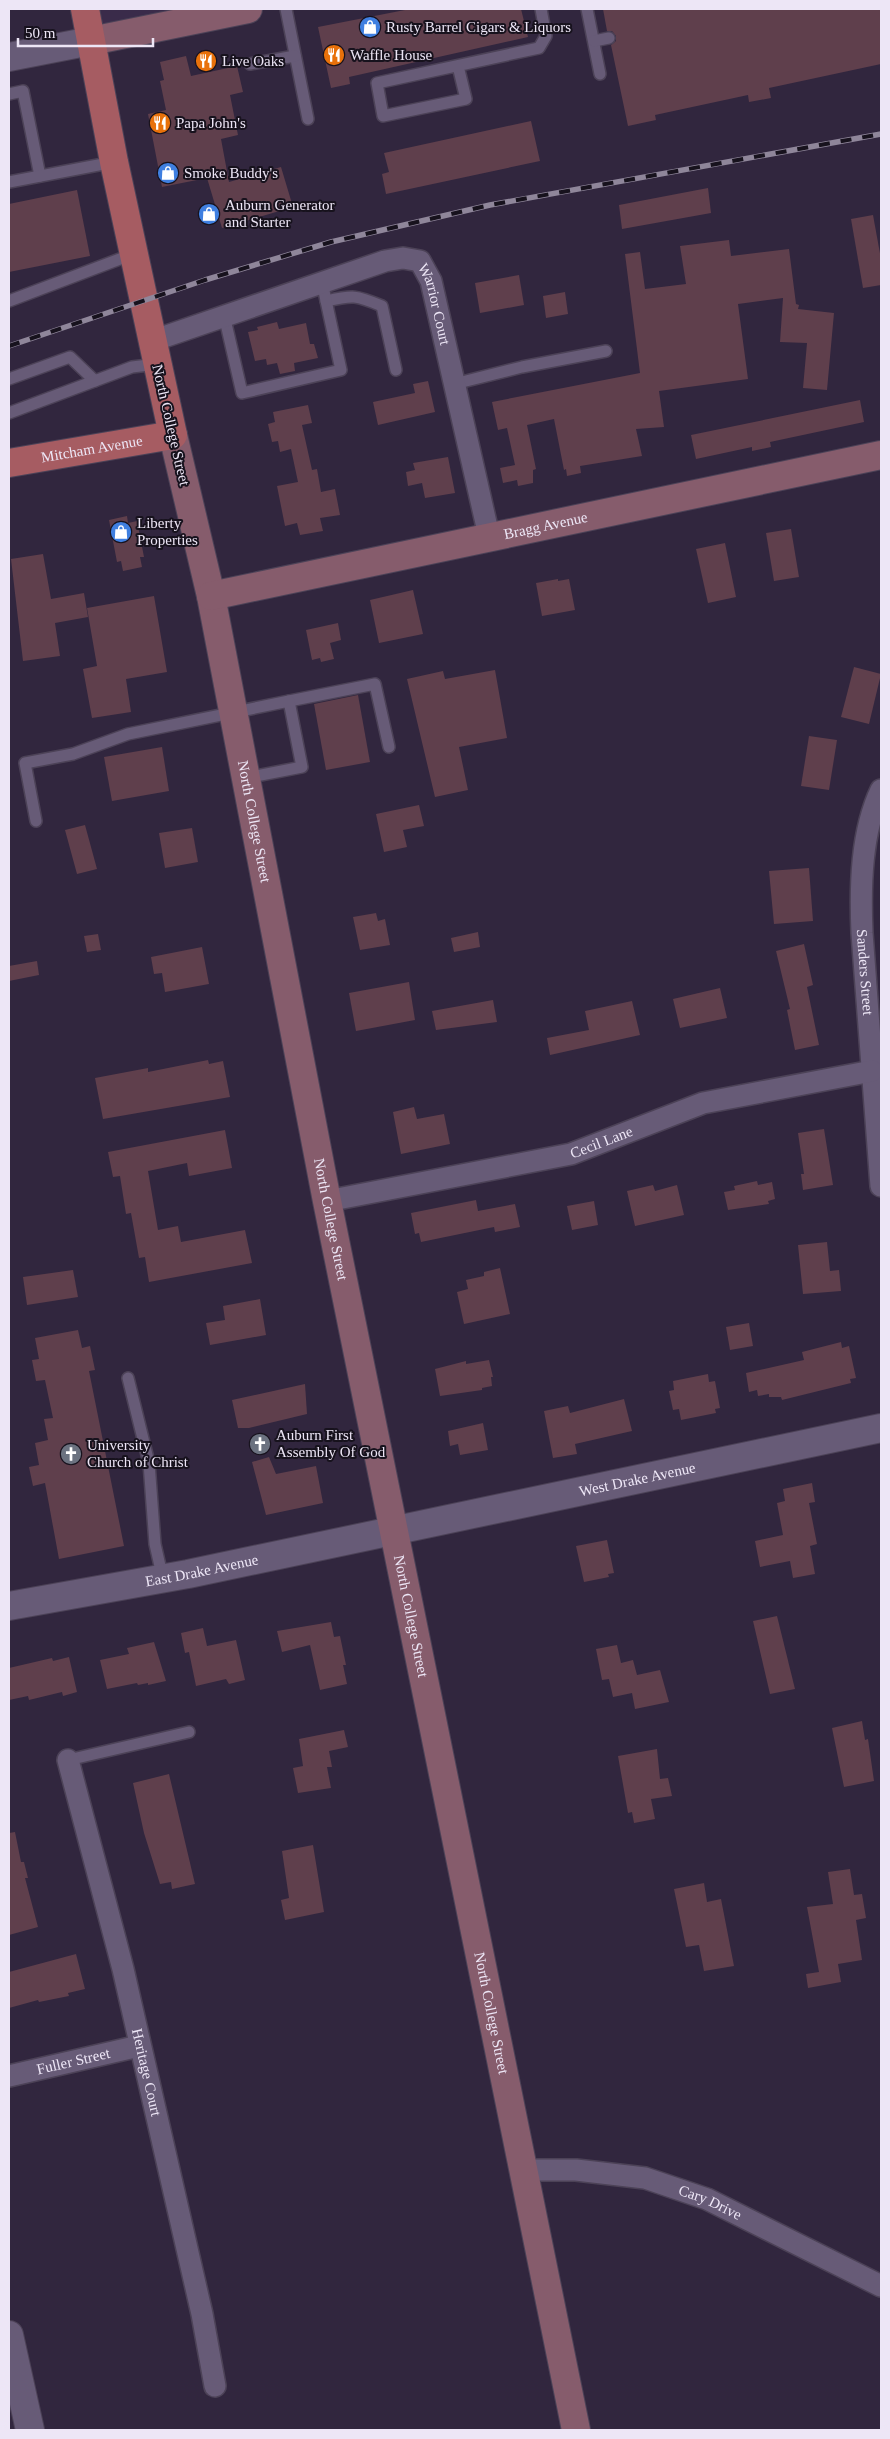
<svg xmlns="http://www.w3.org/2000/svg" width="890" height="2439" viewBox="0 0 890 2439" font-family="Georgia,serif">
<style>
.built{fill:#3a2b4a}
.building{fill:#5f3f4c}
.lines{fill:none;stroke-linecap:round;stroke-linejoin:round}
.service-casing{stroke:#4c4257;stroke-width:14}
.minor-casing{stroke:#4c4257;stroke-width:24}
.tertiary-casing{stroke:#4c4257;stroke-width:30}
.secondary-casing{stroke:#4c4257;stroke-width:30}
.primary-casing{stroke:#4c4257;stroke-width:30}
.service{stroke:#675b77;stroke-width:11}
.minor{stroke:#675b77;stroke-width:21}
.tertiary{stroke:#675b77;stroke-width:28}
.secondary{stroke:#865c6c;stroke-width:28}
.primary{stroke:#a65c62;stroke-width:28}
.rail-casing{stroke:#8f869a;stroke-width:5.5}
.rail{stroke:#17121d;stroke-width:4;stroke-dasharray:11;stroke-linecap:butt}
.labels{text-anchor:middle;dominant-baseline:central;stroke-width:4;stroke-linejoin:round;paint-order:stroke}
.poi-label{font-size:15px;fill:#ede6f6;stroke:#17121d;text-anchor:start}
.street-label{font-size:15px;fill:#ede6f6;stroke:#17121d}
</style>
<rect width="100%" height="100%" fill="#31263e"/>
<path class="built" d="M85,9H252L91,41Z"/>
<g class="building">
<path d="M410,9H521L528,37L349,77L350,84L331,88L318,27Z"/>
<path d="M603,9H881V64L769,88L771,98L749,102L748,95L655,115L656,120L628,126L611,45L616,41V36L612,31H607Z"/>
<path d="M186,56L191,76L237,66L243,92L230,95L238,135L221,139L229,182L281,167L293,207L222,228L207,178L162,187L148,114L166,110L160,81L164,80L160,62Z"/>
<path d="M531,121L540,161L386,194L382,174L389,172L384,153Z"/>
<path d="M708,188L711,213L622,229L619,205Z"/>
<path d="M77,190L90,256L9,272V204Z"/>
<path d="M873,215L881,259V285L863,288L851,219Z"/>
<path d="M729,240L731,256L789,249L796,304L799,305L798,309L834,313L827,390L803,388L807,343L780,342L783,298L738,304L748,379L659,391L664,427L636,429L642,456L580,466L581,473L567,476L566,469L564,470L554,419L527,425L536,469L533,470V483L518,486L517,480L503,483L500,468L515,465L507,428L498,430L492,402L640,373L625,254L640,252L645,289L686,284L680,246Z"/>
<path d="M519,275L524,305L480,313L475,283Z"/>
<path d="M565,292L568,314L546,318L543,296Z"/>
<path d="M277,322L279,329L306,323L310,344H314L318,358L294,363L295,371L280,374L277,363L267,365L266,359L255,361L248,332L258,330L257,327Z"/>
<path d="M428,381L435,412L378,425L373,402L415,393L413,384Z"/>
<path d="M860,400L864,422L770,442L771,447L752,451V447L696,459L691,435Z"/>
<path d="M308,405L312,423L302,425L312,470L317,469L321,492L335,489L340,515L320,518L323,531L300,535L297,523L285,526L277,486L298,482L291,449L280,452L278,441L272,442L268,424L275,422L273,412Z"/>
<path d="M448,457L455,493L425,498L422,483L408,486L406,472L415,470L413,463Z"/>
<path d="M127,516L128,523L137,521L144,557H140L142,567L123,571L121,561L117,562L109,520Z"/>
<path d="M791,529L799,577L774,581L766,533Z"/>
<path d="M725,543L736,597L708,603L696,549Z"/>
<path d="M43,554L51,599L84,593L88,617L55,623L60,656L23,661L11,559Z"/>
<path d="M558,579V581L569,579L575,610L542,616L536,583Z"/>
<path d="M413,590L423,634L379,643L370,600Z"/>
<path d="M154,596L167,672L126,679L131,712L92,718L83,669L97,666L87,608Z"/>
<path d="M338,623L341,640L330,643L334,659L321,662L320,658L312,660L306,630Z"/>
<path d="M854,667L881,674L869,724L841,717Z"/>
<path d="M495,670L507,738L459,747L468,790L435,797L407,679L443,671L445,679Z"/>
<path d="M358,695L370,762L326,770L314,704Z"/>
<path d="M809,736L837,740L829,790L801,786Z"/>
<path d="M162,747L169,791L112,801L104,757Z"/>
<path d="M419,805L424,826L403,830L407,847L384,852L376,814Z"/>
<path d="M85,825L97,869L77,874L65,830Z"/>
<path d="M192,828L198,862L165,868L159,833Z"/>
<path d="M809,868L813,921L774,924L769,871Z"/>
<path d="M376,913L378,921L385,919L390,945L360,950L353,917Z"/>
<path d="M478,932L480,947L454,952L451,938Z"/>
<path d="M98,934L101,950L87,952L84,936Z"/>
<path d="M804,944L813,985L807,987L819,1045L795,1050L787,1010L790,1009L776,951Z"/>
<path d="M202,947L209,984L165,992L162,973L154,974L151,957Z"/>
<path d="M37,961L39,975L9,981V966Z"/>
<path d="M409,982L415,1020L356,1031L349,993Z"/>
<path d="M720,988L727,1018L680,1028L673,999Z"/>
<path d="M493,1000L497,1022L436,1030L432,1011Z"/>
<path d="M632,1001L640,1035L550,1055L547,1038L589,1030L585,1011Z"/>
<path d="M208,1060L209,1064L223,1061L230,1097L103,1119L95,1078L148,1068V1072Z"/>
<path d="M414,1107L417,1119L444,1114L450,1144L401,1154L393,1112Z"/>
<path d="M824,1129L833,1185L803,1190L801,1174H804L798,1133Z"/>
<path d="M225,1130L232,1168L189,1176L187,1163L148,1171L158,1230L178,1226L181,1242L245,1230L252,1263L149,1282L145,1257L139,1258L131,1213L126,1214L120,1176L113,1177L108,1152Z"/>
<path d="M757,1181L758,1185L772,1182L775,1199L768,1201L769,1204L728,1210L724,1192L735,1190L734,1186Z"/>
<path d="M653,1185L655,1191L677,1185L684,1215L635,1226L627,1191Z"/>
<path d="M476,1200L478,1211L515,1204L520,1227L495,1232L494,1227L421,1242L419,1233L415,1234L411,1213Z"/>
<path d="M594,1201L598,1225L572,1230L567,1206Z"/>
<path d="M827,1242L830,1271L839,1270L841,1291L803,1294L798,1245Z"/>
<path d="M500,1268L510,1314L464,1324L457,1292L468,1289L466,1280L484,1276V1272Z"/>
<path d="M73,1270L78,1297L27,1305L23,1277Z"/>
<path d="M260,1299L266,1335L210,1345L206,1323L225,1320L223,1306Z"/>
<path d="M749,1323L753,1346L730,1350L726,1327Z"/>
<path d="M78,1330L82,1348L90,1346L95,1370L89,1371L124,1546L59,1559L45,1483L33,1486L29,1467L39,1465L35,1443L48,1440L44,1419L53,1418L45,1380L36,1381L32,1360L39,1359L35,1338Z"/>
<path d="M841,1342L842,1348L849,1346L856,1378L850,1379L851,1383L782,1400L781,1397H769V1394L758,1396L757,1390L749,1392L746,1373L804,1360L802,1352Z"/>
<path d="M489,1360L493,1377H491L492,1386L482,1388V1390L440,1396L435,1369L466,1361V1364Z"/>
<path d="M708,1374L709,1382L715,1381L720,1408L715,1409L716,1413L681,1420L679,1409L673,1410L669,1391L674,1390L673,1381Z"/>
<path d="M305,1384L307,1414L249,1428H238L232,1400Z"/>
<path d="M624,1399L632,1431L575,1444L577,1454L553,1458L544,1411L568,1406L570,1413Z"/>
<path d="M483,1423L488,1450L460,1455L458,1444L450,1446L448,1431Z"/>
<path d="M269,1457L276,1474L316,1466L323,1503L266,1515L252,1462Z"/>
<path d="M812,1483L815,1502L809,1503L817,1544L810,1546L815,1574L793,1578L790,1561L760,1567L755,1541L783,1535L777,1503L785,1501L783,1489Z"/>
<path d="M607,1540L614,1573L608,1574L609,1577L584,1582L576,1546Z"/>
<path d="M777,1616L795,1689L770,1694L753,1621Z"/>
<path d="M331,1622L334,1637L340,1636L346,1665H343L347,1684L320,1690L310,1645L282,1652L277,1631Z"/>
<path d="M203,1628L207,1646L236,1640L245,1680L229,1684L226,1679L196,1686L189,1652L185,1653L181,1633Z"/>
<path d="M154,1642L166,1681L148,1685V1683L138,1685L137,1683L107,1689L100,1660L129,1654L127,1648Z"/>
<path d="M617,1645L621,1663L633,1660L637,1675L660,1670L669,1702L635,1709L632,1693L613,1697L609,1679L602,1680L596,1649Z"/>
<path d="M69,1657L77,1692L63,1696L62,1692L29,1700L28,1696L9,1700V1668L52,1658L53,1661Z"/>
<path d="M862,1721L865,1740L868,1739L874,1781L844,1787L832,1728Z"/>
<path d="M344,1730L348,1747L329,1751L332,1767H327L331,1788L298,1793L293,1768L303,1766L299,1739Z"/>
<path d="M657,1749L660,1779L668,1778L672,1796L651,1799L655,1819L634,1823L632,1812L628,1813L618,1756Z"/>
<path d="M169,1774L195,1884L172,1889L171,1882L160,1884L144,1833L133,1783Z"/>
<path d="M15,1832L21,1862H24L28,1878H25L38,1927L9,1935V1833Z"/>
<path d="M313,1845L324,1912L285,1920L281,1900L289,1898L282,1851Z"/>
<path d="M850,1869L854,1895L862,1894L866,1918L856,1920L862,1960L838,1964L841,1982L808,1988L806,1974L819,1972L807,1907L833,1904L828,1872Z"/>
<path d="M704,1883L707,1902L721,1899L734,1966L704,1971L699,1945L686,1947L674,1889Z"/>
<path d="M76,1954L85,1989L68,1993L69,1996L39,2002L38,2000L9,2008V1972Z"/>
</g>
<g class="lines">
<g class="service-casing">
<g id="service">
<path d="M286,9L308,119"/>
<path d="M587,9L600,74"/>
<path d="M594,41L609,38"/>
<path d="M250,64L295,56"/>
<path d="M458,66L466,99L383,116L377,83L539,48L546,36L541,9"/>
<path d="M9,94L23,91L40,176"/>
<path d="M9,182L114,162"/>
<path d="M9,301L133,254"/>
<path d="M326,301C353,295 356,295 382,306L396,370"/>
<path d="M224,315L242,393L341,370L322,282"/>
<path d="M9,379L70,357L95,381"/>
<path d="M454,384L522,367L606,351"/>
<path d="M9,413L132,367L157,364"/>
<path d="M289,701L375,684L389,747"/>
<path d="M36,821L25,763L73,754L128,734L289,701L302,767L246,778"/>
<path d="M128,1378L149,1463L155,1544L163,1579"/>
<path d="M68,1760L189,1732"/>
</g>
</g>
<g class="minor-casing">
<g id="minor">
<path id="s1" d="M152,341L385,261L403,258L420,261L431,281L489,536"/>
<path id="s2" d="M881,790C861,832 860,886 862,933L881,1186"/>
<path id="s3" d="M327,1201L571,1154L703,1103L872,1071"/>
<path id="s4" d="M68,1760L123,1969L202,2314L215,2386"/>
<path id="s5" d="M9,2076L139,2046"/>
<path id="s6" d="M525,2170H576L645,2178L707,2199L881,2286"/>
</g>
</g>
<g class="tertiary-casing">
<g id="tertiary">
<path d="M9,57L91,41"/>
<path id="s7" d="M9,1606L188,1574L881,1428"/>
<path d="M9,2335L30,2430"/>
</g>
</g>
<g class="secondary-casing">
<g id="secondary">
<path d="M91,41L248,9"/>
<path id="s8" d="M173,435L211,596L327,1201L576,2430"/>
<path id="s9" d="M211,596L881,455"/>
</g>
</g>
<g class="primary-casing">
<g id="primary">
<path id="s10" d="M9,463L173,435L114,162L85,9"/>
</g>
</g>
<use href="#service" class="service"/>
<use href="#minor" class="minor"/>
<use href="#tertiary" class="tertiary"/>
<use href="#secondary" class="secondary"/>
<use href="#primary" class="primary"/>
<g class="rail-casing">
<path id="rail" d="M9,346L205,280L331,242L490,205L881,134"/>
</g>
<use href="#rail" class="rail"/>
</g>
<defs>
<g id="shop-disc" transform="scale(1.125)"><circle r="9.5" fill="#3f7fe0" stroke="#17121d"/><path d="M-5-2.5h2.3a2.7 3.5 0 0 1 5.4 0H5L5.5 6h-11ZM-1.5-2.5h3a1.5 2.3 0 0 0-3 0Z" fill="#fff"/></g>
<g id="restaurant-disc" transform="scale(1.125)"><circle r="9.5" fill="#e8710a" stroke="#17121d"/><path d="M-5-6h1v4h1v-4h1v4h1v-4h1v5L-1.5 .5V6h-2V.5L-5-1ZM5-6V6H3V1.5H1.5Q1.5-4 5-6Z" fill="#fff"/></g>
<g id="church-disc" transform="scale(1.125)"><circle r="9.5" fill="#6b7280" stroke="#17121d"/><path d="M-1.2-6h2.4v3.5h3.3v2.4h-3.3V6h-2.4V-.1h-3.3v-2.4h3.3Z" fill="#fff"/></g>
</defs>
<g fill-rule="evenodd">
<use href="#shop-disc" x="370" y="27"/>
<use href="#restaurant-disc" x="334" y="55"/>
<use href="#restaurant-disc" x="206" y="61"/>
<use href="#restaurant-disc" x="160" y="123"/>
<use href="#shop-disc" x="168" y="173"/>
<use href="#shop-disc" x="209" y="214"/>
<use href="#shop-disc" x="121" y="532"/>
<use href="#church-disc" x="260" y="1444"/>
<use href="#church-disc" x="71" y="1454"/>
</g>
<g class="labels">
<g class="poi-label">
<text x="386" y="27">Rusty Barrel Cigars &amp; Liquors</text>
<text x="350" y="55">Waffle House</text>
<text x="222" y="61">Live Oaks</text>
<text x="176" y="123">Papa John's</text>
<text x="184" y="173">Smoke Buddy's</text>
<text x="225" y="205">Auburn Generator<tspan x="225" dy="17">and Starter</tspan></text>
<text x="137" y="523">Liberty<tspan x="137" dy="17">Properties</tspan></text>
<text x="276" y="1435">Auburn First<tspan x="276" dy="17">Assembly Of God</tspan></text>
<text x="87" y="1445">University<tspan x="87" dy="17">Church of Christ</tspan></text>
</g>
<g class="street-label">
<text stroke="none"><textPath href="#s1" startOffset="328">Warrior Court</textPath></text>
<text transform="translate(171 425) rotate(77)">North College Street</text>
<text stroke="none"><textPath href="#s10" startOffset="84">Mitcham Avenue</textPath></text>
<text stroke="none"><textPath href="#s9" startOffset="342">Bragg Avenue</textPath></text>
<text stroke="none"><textPath href="#s8" startOffset="395">North College Street</textPath></text>
<text stroke="none"><textPath href="#s2" startOffset="185">Sanders Street</textPath></text>
<text stroke="none"><textPath href="#s3" startOffset="281">Cecil Lane</textPath></text>
<text stroke="none"><textPath href="#s8" startOffset="800">North College Street</textPath></text>
<text stroke="none"><textPath href="#s7" startOffset="641">West Drake Avenue</textPath></text>
<text stroke="none"><textPath href="#s7" startOffset="196">East Drake Avenue</textPath></text>
<text stroke="none"><textPath href="#s8" startOffset="1205">North College Street</textPath></text>
<text stroke="none"><textPath href="#s8" startOffset="1610">North College Street</textPath></text>
<text stroke="none"><textPath href="#s5" startOffset="66">Fuller Street</textPath></text>
<text stroke="none"><textPath href="#s4" startOffset="322">Heritage Court</textPath></text>
<text stroke="none"><textPath href="#s6" startOffset="190">Cary Drive</textPath></text>
</g>
</g>
<rect width="890" height="2439" fill="none" stroke="#ede6f6" stroke-width="20"/>
<path d="M18 38v8h135v-8" fill="none" stroke="#ede6f6" stroke-width="2.5"/>
<text x="25" y="38" font-size="15" fill="#ede6f6" stroke="#17121d" stroke-width="4" paint-order="stroke">50 m</text>
</svg>
